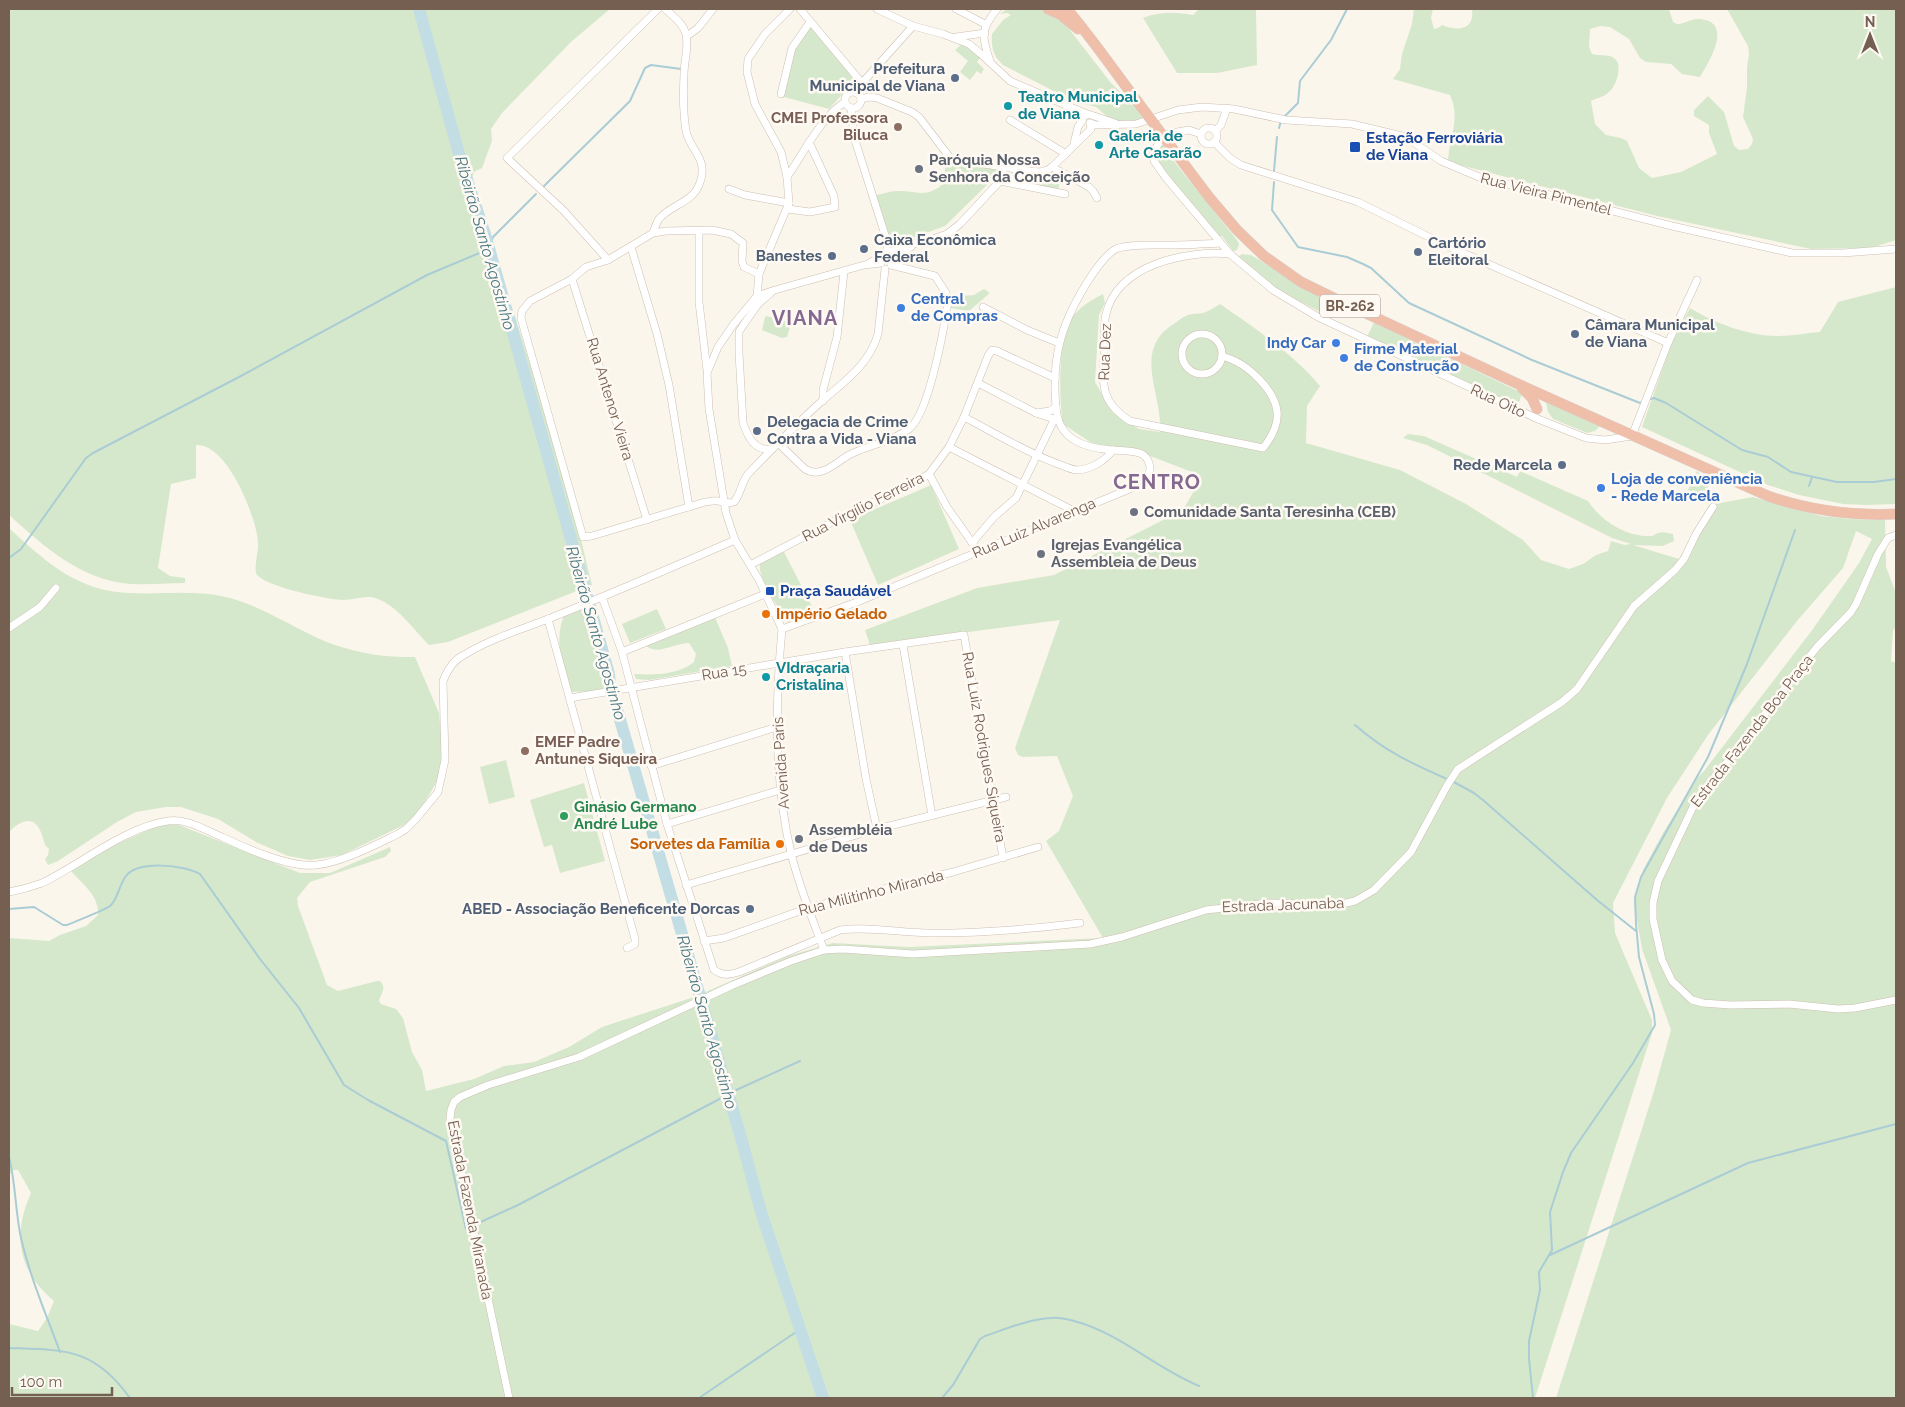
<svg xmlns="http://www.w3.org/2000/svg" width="1905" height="1407" viewBox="0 0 1905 1407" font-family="Raleway,sans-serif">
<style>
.green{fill:#d6e8cb}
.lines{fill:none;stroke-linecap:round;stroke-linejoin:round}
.stream{stroke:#a9ccd5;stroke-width:2}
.river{stroke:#c2dde4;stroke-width:12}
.minor-casing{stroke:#cdbfb3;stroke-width:8}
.highway-casing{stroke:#d8d2ce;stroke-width:11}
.minor{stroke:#fff;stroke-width:7}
.highway{stroke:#efbfaa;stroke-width:10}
.highway-bridge-casing{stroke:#d8d2ce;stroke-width:11;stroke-linecap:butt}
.highway-bridge{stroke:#efbfaa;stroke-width:10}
.service-dot{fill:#5c6f8a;stroke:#fefaf3;stroke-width:2}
.culture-dot{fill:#0f9aa8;stroke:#fefaf3;stroke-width:2}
.education-dot{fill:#8d6e63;stroke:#fefaf3;stroke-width:2}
.transit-dot{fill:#1a4fb4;stroke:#fefaf3;stroke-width:2}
.worship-dot{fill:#6b7280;stroke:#fefaf3;stroke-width:2}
.shop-dot{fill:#3f7fe0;stroke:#fefaf3;stroke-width:2}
.food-dot{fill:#e8710a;stroke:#fefaf3;stroke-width:2}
.leisure-dot{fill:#2e9e5b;stroke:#fefaf3;stroke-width:2}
.labels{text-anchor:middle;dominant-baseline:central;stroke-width:5;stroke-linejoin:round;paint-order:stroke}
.shield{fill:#fefaf3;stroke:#9e8e82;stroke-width:1}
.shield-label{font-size:14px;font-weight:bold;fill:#755f51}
.service-label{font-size:15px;font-weight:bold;fill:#4e5e75;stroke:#fefaf3;text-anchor:end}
.culture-label{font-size:15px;font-weight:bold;fill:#0d838f;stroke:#fefaf3;text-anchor:start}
.education-label{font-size:15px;font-weight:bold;fill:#785e54;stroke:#fefaf3;text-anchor:end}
.transit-label{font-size:15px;font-weight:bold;fill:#164399;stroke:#fefaf3;text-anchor:start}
.worship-label{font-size:15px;font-weight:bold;fill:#5b616d;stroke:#fefaf3;text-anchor:start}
.street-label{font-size:15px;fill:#755f51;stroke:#fefaf3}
.shop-label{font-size:15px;font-weight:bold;fill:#366cbe;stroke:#fefaf3;text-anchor:start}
.food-label{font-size:15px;font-weight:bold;fill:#c56008;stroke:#fefaf3;text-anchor:start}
.leisure-label{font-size:15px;font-weight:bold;fill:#27864d;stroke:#fefaf3;text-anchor:start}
.water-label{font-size:16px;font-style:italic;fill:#4c7a86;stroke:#fefaf3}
.district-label{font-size:20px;font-weight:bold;letter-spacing:1px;fill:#856990;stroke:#fefaf3}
</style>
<rect width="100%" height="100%" fill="#fbf6ec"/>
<g class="green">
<path d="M9,9H610L571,42L502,113L491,129L492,141L482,168L474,172L473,175L472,191L489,247L515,316L567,482L592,585L448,642L429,645C413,629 397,605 375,598C367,595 353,600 344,600C329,600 267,587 257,575C253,570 259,550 258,542C256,516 227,443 196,445V478L171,484L158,568L170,576L185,578V583C167,583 149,585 131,584C80,580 45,547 9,515Z"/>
<path d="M1007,9H1042L1066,25L1111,83L1138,109L1146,120L1123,122L1109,118L1096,107L1073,101L1003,65C993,56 991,47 992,34L1003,20L1011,15L1007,13L1000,14Z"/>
<path d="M1199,9H1256L1257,65L1217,73H1177L1143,18C1160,11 1176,12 1193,15Z"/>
<path d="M1414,9H1433L1431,18L1434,29L1438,28L1442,25C1457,31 1475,31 1472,9H1669L1673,22L1677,24C1685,24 1692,18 1700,19C1734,22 1709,62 1700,77L1682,74L1671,64L1646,62L1640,58L1629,39L1610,27L1600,26L1590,29L1589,47L1592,54C1598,56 1609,54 1614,58C1624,65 1616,87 1608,93C1604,97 1596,98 1591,101L1595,124L1606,135L1621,138L1627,141L1639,168L1652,178L1681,172L1717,154L1709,133V125L1694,116V110L1708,96L1724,112L1734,146L1739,150L1748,149L1752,144L1753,139L1743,117L1747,87V67L1749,54L1748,46L1727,9H1896V240L1871,248L1811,249L1657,216L1448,162C1449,137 1461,119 1450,95L1393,79L1400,69L1402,54L1412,24Z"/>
<path d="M810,26L856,79L829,109L784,97L793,48Z"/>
<path d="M962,44L979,56L980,58L977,62L984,69L981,74L977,71L970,80L960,72L968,61L955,50Z"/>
<path d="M1162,143L1168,151V154L1237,240L1239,244L1237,250L1233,251L1222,236H1218L1157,163L1155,155Z"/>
<path d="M952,162L997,169L996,176L945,226L896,244L889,238L876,195C883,194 890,191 896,191C918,190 926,200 945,182V167Z"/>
<path d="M1052,172H1057L1061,175L1058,191L1012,182Z"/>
<path d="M1242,254L1251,255L1305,288L1332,301L1328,316L1280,291L1238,257Z"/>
<path d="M1896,287V504L1866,505L1843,504L1799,495L1768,485L1642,427L1672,342L1690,308C1715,323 1748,336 1778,336C1792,336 1806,333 1820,332L1838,302Z"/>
<path d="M984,289L990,293L969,311L951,308L949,297L974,295Z"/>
<path d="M1103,294L1105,303L1099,315L1095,382L1113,413L1139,429L1160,432C1163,395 1132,352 1172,325C1177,322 1182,317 1188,315C1193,313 1198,314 1203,313C1209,311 1215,307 1220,304C1255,328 1292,353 1320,386L1307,406L1306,443L1400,470L1466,504L1523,540L1541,560L1569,569L1583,564L1596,555L1608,551L1611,541L1625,545L1631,544L1612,538L1427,445L1403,438L1408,434L1424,436L1517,477L1520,471L1588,501C1601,521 1626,537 1651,536C1655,536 1653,535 1658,533C1663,531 1668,533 1673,534L1674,541L1663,546L1633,545L1679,559L1709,505L1753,497L1821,516L1851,519L1885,520L1886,567L1896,593V626L1893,631L1891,661L1896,663V1398H1556L1654,1091L1671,1030L1642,949L1634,903L1643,870L1663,833L1697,778L1704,771L1813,629L1859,563L1872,539L1856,531L1843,568L1797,621L1708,735L1667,798L1613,903L1615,933L1652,1020V1033L1535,1398H9V1324L38,1331L47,1318L54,1301C18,1271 12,1235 31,1193L18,1170H13L9,1175V938L49,941L60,935L86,926L98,915C99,895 83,885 71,871L83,859L153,828L161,825H179L300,873H330L390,847L391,851L385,857L310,882L297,898L298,906L327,985L338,991L377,981H380C387,988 381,993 379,1001L381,1004L396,1009L403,1018L412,1052L422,1070L426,1091L474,1079L504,1066L534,1062L569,1047L602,1027L694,997L788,956L833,943L909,947L1103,938L1046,841L1059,831L1073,796L1057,756L1023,757L1018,755L1015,748L1060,620L870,645L865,630L977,588L1054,575L1183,510L1194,491L1197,474L1132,449L1093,444L1063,424C1059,403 1058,337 1070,320C1078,308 1091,300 1103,294Z"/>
<path d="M767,316L791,323L787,337L782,338L762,330L765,317Z"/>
<path d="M1374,322L1522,393L1519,403L1482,393L1367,337Z"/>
<path d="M1546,402L1600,426L1595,431L1587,433L1553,419L1548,412Z"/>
<path d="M1697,471C1707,478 1711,492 1708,503L1687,492Z"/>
<path d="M931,485L959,549L878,585L850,520Z"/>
<path d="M9,528C32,549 56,572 86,584C129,602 176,587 221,596C257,603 288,625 322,640C350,652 384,658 415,657L439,713L443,756L442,771L432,790L416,816L406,824L342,855L310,860L288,856L256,842L218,819L181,807H166L136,812L117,822L58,861L48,865L45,859L48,855L49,849C44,845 44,841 42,835C35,814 21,820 9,832Z"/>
<path d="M783,550L815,612L791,622H787C779,608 757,578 760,563Z"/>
<path d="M589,605L609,674L611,688L603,691L571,692C564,668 553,641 564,616Z"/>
<path d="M657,609L666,629L630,643L622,624Z"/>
<path d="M714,615L728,648L732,666L649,680L636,679L634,674C653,675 678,675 694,662L696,654L689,643C674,643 654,658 644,643Z"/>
<path d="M506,760L515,797L489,804L480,767Z"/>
<path d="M584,783L605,861L560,873L552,845L544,847L530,800Z"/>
</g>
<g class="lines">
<g class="stream">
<path d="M1285,116L1298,103L1300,81L1331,40L1347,9"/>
<path d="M1279,128L1281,121"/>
<path d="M1274,171L1277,137"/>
<path d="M1274,182L1272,210L1298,247L1347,257L1363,264L1371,268L1409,303L1532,360L1640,403L1643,402"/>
<path d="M544,186L630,101L645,68L651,65L681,69"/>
<path d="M1647,400L1654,398L1666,403L1742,450L1768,457L1791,472L1837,482H1874L1896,479"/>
<path d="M1809,486L1812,477"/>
<path d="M9,558L21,549L86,458L93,453L239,377L427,275L489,249L493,237L536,194"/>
<path d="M1355,725C1386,752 1411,763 1447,779"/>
<path d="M1452,781L1474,793L1483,800L1597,900L1636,931"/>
<path d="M9,909L34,907L63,925H67C74,922 105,910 110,906C118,899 119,885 126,876C138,860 184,865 200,874L260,959L299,1008L344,1085L368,1100L446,1141L466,1229L470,1227"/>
<path d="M728,1092L734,1091L800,1061"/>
<path d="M9,1157C16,1184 15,1211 21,1238C30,1277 46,1314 60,1352"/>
<path d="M474,1225L518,1205L729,1094"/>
<path d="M1550,1255L1748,1163L1896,1124"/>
<path d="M9,1348C66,1350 94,1348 130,1398"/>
<path d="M699,1398L799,1330"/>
<path d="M942,1398L953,1385L980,1339L985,1336C1006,1329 1029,1319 1051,1318C1059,1317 1066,1319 1074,1321C1120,1333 1155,1368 1199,1386"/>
<path d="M1533,1398L1529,1359V1341L1540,1290L1539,1272L1552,1250L1550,1212L1563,1172L1571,1153L1633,1063L1655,1025L1654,1014L1639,957L1636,924L1635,897L1641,877L1708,757L1747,664L1795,530"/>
</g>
<path class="river" d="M419,9L461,161L485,234L609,674L610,685L743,1145L761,1212L823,1398"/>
<g class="minor-casing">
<g id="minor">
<path d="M800,9L862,83"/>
<path d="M877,9L913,26L943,34L969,44L981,54L1010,81L1080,111L1085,116"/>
<path d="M956,9L985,24"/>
<path d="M687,36L698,28L713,9"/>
<path d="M956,37L985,33"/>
<path d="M990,61C981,36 981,29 997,9"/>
<circle cx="853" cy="100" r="8"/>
<path d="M854,92L913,26"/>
<path d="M781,94L792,48L810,22"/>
<path d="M861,99L869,97L877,98L912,112L919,117L951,159L1029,171"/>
<path d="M851,108L854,137L886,238L887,246V255"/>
<path d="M1067,108L1082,121"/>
<path d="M1082,112L1115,123"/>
<path d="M1010,120L1066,154"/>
<path d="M1090,123L1096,125L1136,124L1178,110L1202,107L1234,109L1286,120L1352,124L1406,137L1441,161L1479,177L1672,226L1792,253H1843L1896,249"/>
<circle cx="1209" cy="136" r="8"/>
<path d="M1215,131L1221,125L1227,108"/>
<path d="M1201,134L1189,130L1171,133L1164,137L1155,149L1153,155L1154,161L1166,178L1230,254L1273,290L1318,317L1538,419L1586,438L1605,440L1632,436L1668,343L1697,280"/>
<path d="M1214,142L1230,158L1241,165L1358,202L1445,245L1668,343"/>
<path d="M1074,143L1078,127L1082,121"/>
<path d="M1002,166L1003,174L1000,181L1065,194"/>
<path d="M1052,167L1089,187L1093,191L1097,198"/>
<path d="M787,177C803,154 821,117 845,102"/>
<path d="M729,189L745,195L789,203"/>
<path d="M788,209L810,212L835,207L834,196L809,142"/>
<path d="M699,231V302L707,370"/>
<path d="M653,233C655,228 656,223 659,219C670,205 692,203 699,185C710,159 690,151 686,131C683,113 683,92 684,74C684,62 689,47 686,35C684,24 673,16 665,9"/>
<path d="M631,247L657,334L669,385L689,507"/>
<path d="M889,259L911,247"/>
<path d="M608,260L564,211L507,158L658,9"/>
<path d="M869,263L900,247L930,240L947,234L960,224L1000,181L1030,171L1040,172L1048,170L1052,167L1091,129L1090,123"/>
<path d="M759,274L744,267L742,261L743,243L731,234L712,230L666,231L653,233L608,260L586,267L572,279L530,301L522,311L521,318L583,537L592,536L705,502C709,502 714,500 718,501C724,502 727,504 734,502C741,494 741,483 748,474C772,449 796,424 822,401C845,381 869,365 878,334L885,269"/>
<path d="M572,279L647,520"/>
<path d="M771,293L759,303L744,324L739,332V353L743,423C748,437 755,452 772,449"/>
<path d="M759,303L757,296L759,274L789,203L787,177L781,152L755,104L747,72L748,59L765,34L790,9"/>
<path d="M983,307L1027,330L1059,343"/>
<circle cx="1202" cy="354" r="20"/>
<path d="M1222,356C1238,361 1247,367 1259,379C1281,402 1284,422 1263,448L1130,421C1102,403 1102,387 1104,356C1105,342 1103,327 1106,314C1118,264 1187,250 1230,254"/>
<path d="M978,383L1036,413L1057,420"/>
<path d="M823,401V390L837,337L844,272"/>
<path d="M1036,413L1050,411L1056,407"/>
<path d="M964,417C995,433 1025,452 1058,464C1064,466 1070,469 1076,470C1090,470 1105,461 1113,450"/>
<path d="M778,443L805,469C821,479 835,463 849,455C868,445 892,442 909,429C929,414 944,328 948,302L946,293L935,276L891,265"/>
<path d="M949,447L1074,511"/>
<path d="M929,474L947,507L978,551"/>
<path d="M1896,535L1888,538L1878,554L1856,604L1851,612L1817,647L1768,709L1748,740L1717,773L1693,807L1658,881L1653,903V919L1662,960L1672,981L1692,1000L1703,1003L1730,1005L1789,1004L1838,1009L1855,1008L1896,1000"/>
<path d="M972,543L994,517L1016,498L1054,420"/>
<path d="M750,565L844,516L913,484L929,474L949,447L964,417L988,356L992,350L997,351L1055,378"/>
<path d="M602,597L622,652L667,824L714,970C723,976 729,975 739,972L840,930C870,926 901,933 932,933C981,933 1032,929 1080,923"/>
<path d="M548,619L635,939V944L627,948"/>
<path d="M9,628L40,607L56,588"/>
<path d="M782,629L857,602L1132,488C1137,485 1144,482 1147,477C1153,470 1149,458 1142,454C1132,450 1122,451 1112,450C1083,448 1058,439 1056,407C1051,353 1063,319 1092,275C1098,266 1108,252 1118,248C1133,244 1149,245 1164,245C1183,245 1201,244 1220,243"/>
<path d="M782,629L759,580L735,540L726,513L709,409L707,373L718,347L733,325L757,296L775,290L864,265L881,263"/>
<path d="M782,629C775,704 774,780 791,853C799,886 812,918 824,950"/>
<path d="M903,645L932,816"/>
<path d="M622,652L765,594"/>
<path d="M845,652L866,779L877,829"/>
<path d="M570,698L845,652L964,635L1003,858"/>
<path d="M651,766L777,727"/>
<path d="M667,824L780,790"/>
<path d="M686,885L877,829L1006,797"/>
<path d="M9,892C20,890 31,887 42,883C80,865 125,827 168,821C186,818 205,830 222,837C245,848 291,868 316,865C341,863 375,845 398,834L406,829L416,819L438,792L445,760L443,681C447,671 453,660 464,655C490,639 520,630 548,619C611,594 673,567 735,540"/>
<path d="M704,941L724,938L808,908L953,872L1038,847"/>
<path d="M509,1398L450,1119L451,1110L454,1102L460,1097L488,1085L579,1057L733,985L791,961L824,950L843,949L913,954L1090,944L1122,937L1206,910L1269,903L1338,905L1355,901L1374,890L1411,852L1448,784L1458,769L1562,702L1577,689L1634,606L1675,570L1684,559L1696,534L1713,507"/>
</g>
</g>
<g class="highway-casing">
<g id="highway">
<path d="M1048,9L1061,15L1078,29"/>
<path d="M1067,9C1095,42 1119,78 1146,113"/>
<path d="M1172,148L1209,197L1237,230L1264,256L1301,282L1342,302L1518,384L1768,496C1811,511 1851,516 1896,514"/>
<path d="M1522,388L1532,398L1537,409"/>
</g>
</g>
<use href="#minor" class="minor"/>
<use href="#highway" class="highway"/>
<g class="highway-bridge-casing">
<path id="highway-bridge" d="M1146,113L1172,148"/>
</g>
<use href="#highway-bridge" class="highway-bridge"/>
</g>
<g class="service-dot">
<circle cx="955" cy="78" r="5"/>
<circle cx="864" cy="249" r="5"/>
<circle cx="1418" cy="252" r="5"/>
<circle cx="832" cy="256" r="5"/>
<circle cx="1575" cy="334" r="5"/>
<circle cx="757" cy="431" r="5"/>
<circle cx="1562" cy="465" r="5"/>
<circle cx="750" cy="909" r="5"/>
</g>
<g class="culture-dot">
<circle cx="1008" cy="106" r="5"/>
<circle cx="1099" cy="145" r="5"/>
<circle cx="766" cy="677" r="5"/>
</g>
<g class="education-dot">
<circle cx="898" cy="127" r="5"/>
<circle cx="525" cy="751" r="5"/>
</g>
<g class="transit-dot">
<rect x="1349" y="141" width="12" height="12" rx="2.5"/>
<rect x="765" y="586" width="10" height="10" rx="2.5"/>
</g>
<g class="worship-dot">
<circle cx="919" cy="169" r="5"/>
<circle cx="1134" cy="512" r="5"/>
<circle cx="1041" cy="554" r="5"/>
<circle cx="799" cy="839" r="5"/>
</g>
<g class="shop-dot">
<circle cx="901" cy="308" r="5"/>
<circle cx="1336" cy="343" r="5"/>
<circle cx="1344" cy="358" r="5"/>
<circle cx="1601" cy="488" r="5"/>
</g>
<g class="food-dot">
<circle cx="766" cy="614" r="5"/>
<circle cx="780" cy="844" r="5"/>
</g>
<circle class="leisure-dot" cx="564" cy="816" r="5"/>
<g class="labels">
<rect class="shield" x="1320" y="294.5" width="60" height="23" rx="4"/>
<g class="shield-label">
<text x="1350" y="306">BR-262</text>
</g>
<g class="service-label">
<text x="945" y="69">Prefeitura<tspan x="945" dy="17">Municipal de Viana</tspan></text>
<text x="874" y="240" text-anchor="start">Caixa Econômica<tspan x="874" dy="17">Federal</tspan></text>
<text x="1428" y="243" text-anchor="start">Cartório<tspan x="1428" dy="17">Eleitoral</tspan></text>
<text x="822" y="256">Banestes</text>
<text x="1585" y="325" text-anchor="start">Câmara Municipal<tspan x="1585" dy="17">de Viana</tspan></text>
<text x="767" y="422" text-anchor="start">Delegacia de Crime<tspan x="767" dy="17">Contra a Vida - Viana</tspan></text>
<text x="1552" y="465">Rede Marcela</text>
<text x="740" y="909">ABED - Associação Beneficente Dorcas</text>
</g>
<g class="culture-label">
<text x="1018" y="97">Teatro Municipal<tspan x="1018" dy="17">de Viana</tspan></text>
<text x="1109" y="136">Galeria de<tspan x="1109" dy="17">Arte Casarão</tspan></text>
<text x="776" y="668">VIdraçaria<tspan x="776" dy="17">Cristalina</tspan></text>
</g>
<g class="education-label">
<text x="888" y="118">CMEI Professora<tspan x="888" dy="17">Biluca</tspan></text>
<text x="535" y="742" text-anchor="start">EMEF Padre<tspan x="535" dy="17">Antunes Siqueira</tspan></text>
</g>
<g class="transit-label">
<text x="1366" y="138">Estação Ferroviária<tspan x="1366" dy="17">de Viana</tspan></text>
<text x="780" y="591">Praça Saudável</text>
</g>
<g class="worship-label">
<text x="929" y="160">Paróquia Nossa<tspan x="929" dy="17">Senhora da Conceição</tspan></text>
<text x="1144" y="512">Comunidade Santa Teresinha (CEB)</text>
<text x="1051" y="545">Igrejas Evangélica<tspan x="1051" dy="17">Assembleia de Deus</tspan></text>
<text x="809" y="830">Assembléia<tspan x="809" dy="17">de Deus</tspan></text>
</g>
<g class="street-label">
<text transform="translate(1546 194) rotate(14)">Rua Vieira Pimentel</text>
<text transform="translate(1105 352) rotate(-88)">Rua Dez</text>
<text transform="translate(610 399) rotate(73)">Rua Antenor Vieira</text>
<text transform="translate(1498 401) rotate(25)">Rua Oito</text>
<text transform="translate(863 507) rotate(-27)">Rua Virgílio Ferreira</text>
<text transform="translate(1034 528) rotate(-23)">Rua Luiz Alvarenga</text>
<text transform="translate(724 672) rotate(-9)">Rua 15</text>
<text transform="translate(1752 731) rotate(-52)">Estrada Fazenda Boa Praça</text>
<text transform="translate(984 747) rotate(80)">Rua Luiz Rodrigues Siqueira</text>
<text transform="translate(781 763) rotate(-94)">Avenida París</text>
<text transform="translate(871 893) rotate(-14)">Rua Militinho Miranda</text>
<text transform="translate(1283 905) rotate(-2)">Estrada Jacunaba</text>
<text transform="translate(470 1210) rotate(79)">Estrada Fazenda Miranada</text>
</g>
<g class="shop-label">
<text x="911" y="299">Central<tspan x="911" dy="17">de Compras</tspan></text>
<text x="1326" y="343" text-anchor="end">Indy Car</text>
<text x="1354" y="349">Firme Material<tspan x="1354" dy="17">de Construção</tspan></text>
<text x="1611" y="479">Loja de conveniência<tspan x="1611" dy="17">- Rede Marcela</tspan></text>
</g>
<g class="food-label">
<text x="776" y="614">Império Gelado</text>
<text x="770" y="844" text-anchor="end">Sorvetes da Família</text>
</g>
<g class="leisure-label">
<text x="574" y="807">Ginásio Germano<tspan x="574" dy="17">André Lube</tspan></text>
</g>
<g class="water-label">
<text transform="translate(485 243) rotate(74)">Ribeirão Santo Agostinho</text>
<text transform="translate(596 633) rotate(74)">Ribeirão Santo Agostinho</text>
<text transform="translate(707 1022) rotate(74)">Ribeirão Santo Agostinho</text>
</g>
<g class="district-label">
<text x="805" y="318">VIANA</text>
<text x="1157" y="482">CENTRO</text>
</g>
</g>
<rect width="1905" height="1407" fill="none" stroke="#755f51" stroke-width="20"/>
<g transform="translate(1870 35)" stroke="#fefaf3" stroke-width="4" paint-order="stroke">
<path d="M0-4L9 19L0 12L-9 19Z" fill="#755f51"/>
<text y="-8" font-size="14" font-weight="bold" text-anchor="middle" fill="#755f51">N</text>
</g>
<path d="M12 1387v8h100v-8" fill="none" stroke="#755f51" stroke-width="2.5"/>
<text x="20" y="1387" font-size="15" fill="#755f51" stroke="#fefaf3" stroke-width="4" paint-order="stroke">100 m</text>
</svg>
